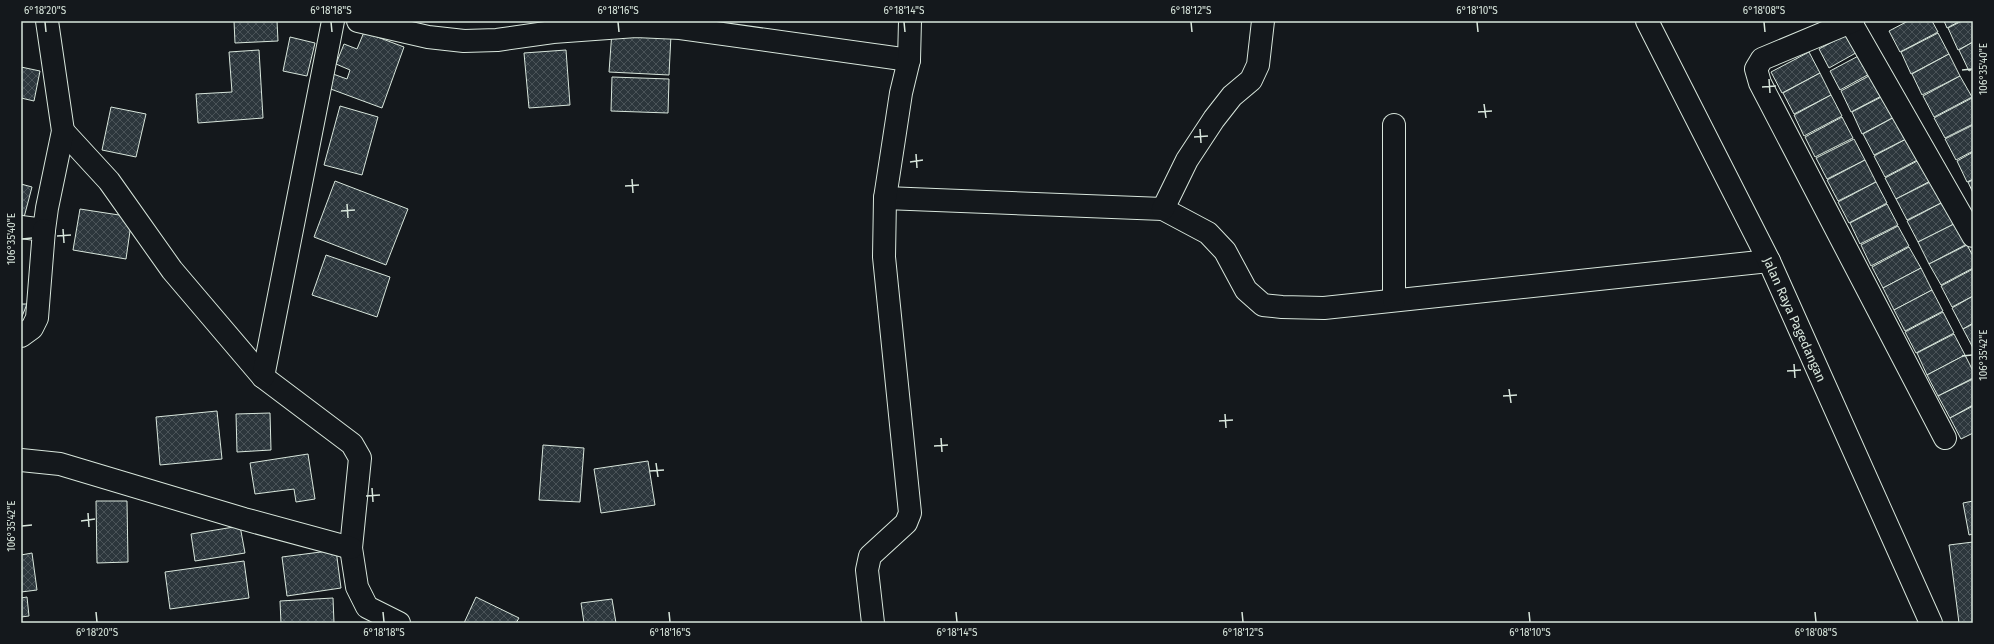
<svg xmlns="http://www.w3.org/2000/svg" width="1994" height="644" viewBox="0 0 1994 644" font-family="'Fira Sans',sans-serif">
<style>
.building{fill:url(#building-cross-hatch);stroke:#d8e6dc}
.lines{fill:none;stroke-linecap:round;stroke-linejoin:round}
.minor-casing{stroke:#d8e6dc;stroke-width:24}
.tertiary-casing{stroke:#d8e6dc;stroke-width:24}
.minor{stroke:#14181c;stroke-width:22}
.tertiary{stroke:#14181c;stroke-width:22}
.ticks{fill:none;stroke:#d8e6dc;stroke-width:1.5}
.labels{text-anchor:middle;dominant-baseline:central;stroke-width:3;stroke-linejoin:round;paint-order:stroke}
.street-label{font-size:13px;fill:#d8e6dc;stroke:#14181c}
.neatline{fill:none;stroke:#d8e6dc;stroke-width:1.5}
.ticks-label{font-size:10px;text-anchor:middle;fill:#d8e6dc}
</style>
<defs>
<pattern id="building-cross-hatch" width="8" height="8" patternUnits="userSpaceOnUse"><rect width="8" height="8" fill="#2c363c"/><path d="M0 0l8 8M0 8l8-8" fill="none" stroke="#4a5358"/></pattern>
</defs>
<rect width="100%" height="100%" fill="#14181c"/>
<g class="building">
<path d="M234,21H277L278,41L235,43Z"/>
<path d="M1908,21H1932L1938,32L1900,52L1889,31Z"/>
<path d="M1944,21H1960L1947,28Z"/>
<path d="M1962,21H1973V42L1958,50L1948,28Z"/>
<path d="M612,31L671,35L669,75L609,72Z"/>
<path d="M364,32L404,47L382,108L328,88L333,74L347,79L350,70L336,64L344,44L357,49Z"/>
<path d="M1851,32L1861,50L1829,68L1819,49Z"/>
<path d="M1938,33L1949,54L1911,74L1901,52Z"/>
<path d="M290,37L315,43L307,76L283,71Z"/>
<path d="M1973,42V69L1969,71L1959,50Z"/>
<path d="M259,50L263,118L198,123L196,94L232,92L229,52Z"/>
<path d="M566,50L570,105L529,108L524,53Z"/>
<path d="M1809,52L1820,73L1782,93L1771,72Z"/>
<path d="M1864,53L1873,72L1840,90L1830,71Z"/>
<path d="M1949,54L1960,76L1922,95L1912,74Z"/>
<path d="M21,67L40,71L34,101L21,98Z"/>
<path d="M1878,71L1889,92L1851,112L1841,91Z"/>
<path d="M1820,73L1831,95L1794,114L1783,93Z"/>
<path d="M1960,76L1972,97L1934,117L1923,96Z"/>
<path d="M612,77L669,79L668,113L611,111Z"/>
<path d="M1889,93L1900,114L1862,134L1852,112Z"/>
<path d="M1831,95L1842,116L1804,136L1794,115Z"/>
<path d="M1972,98L1973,124L1945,138L1934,118Z"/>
<path d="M340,106L378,117L362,175L324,165Z"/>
<path d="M111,107L146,114L136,157L102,150Z"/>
<path d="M1900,114L1912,136L1874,155L1863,134Z"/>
<path d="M1842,117L1853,138L1815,157L1805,137Z"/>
<path d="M1973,125V151L1956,160L1945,139Z"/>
<path d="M1912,136L1923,157L1885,177L1874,156Z"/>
<path d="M1854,139L1865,160L1827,179L1816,158Z"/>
<path d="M1973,152V179L1967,182L1957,161Z"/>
<path d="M1923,158L1934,179L1896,199L1885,178Z"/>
<path d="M1865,160L1876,182L1838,201L1827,180Z"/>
<path d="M1934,180L1945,201L1907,220L1896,199Z"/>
<path d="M1973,180V193L1968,182Z"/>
<path d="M335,181L408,209L386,265L314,237Z"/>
<path d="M1876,182L1887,203L1849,223L1838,202Z"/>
<path d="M21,184L32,187L22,225H21Z"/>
<path d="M1945,201L1956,223L1918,242L1907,221Z"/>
<path d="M1887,204L1898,225L1860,244L1850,223Z"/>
<path d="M80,209L132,217L126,259L73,250Z"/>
<path d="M1956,223L1967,244L1929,264L1918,242Z"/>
<path d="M1898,226L1909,246L1871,266L1861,245Z"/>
<path d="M1967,245L1973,256V268L1941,285L1929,264Z"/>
<path d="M1909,247L1921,268L1883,288L1872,267Z"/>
<path d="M326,255L390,277L377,317L312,295Z"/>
<path d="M1921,268L1932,290L1894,310L1883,288Z"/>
<path d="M1973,269V296L1952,307L1941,286Z"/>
<path d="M1932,290L1943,311L1905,331L1894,310Z"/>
<path d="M1973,296V323L1963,329L1952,308Z"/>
<path d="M21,304H27L21,319Z"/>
<path d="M1943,312L1954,333L1916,353L1905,332Z"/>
<path d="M1973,324V348L1963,329Z"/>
<path d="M1954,334L1965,355L1927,375L1917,353Z"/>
<path d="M1965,355L1973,371V378L1938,396L1927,375Z"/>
<path d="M1973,379V405L1950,418L1938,396Z"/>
<path d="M1973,406V433L1961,439L1950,418Z"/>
<path d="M217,411L222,459L160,465L156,417Z"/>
<path d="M270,413L271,450L237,452L236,414Z"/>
<path d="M543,445L584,448L580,502L539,500Z"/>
<path d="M308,454L315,499L296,502L294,489L255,494L250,463Z"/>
<path d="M648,461L655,505L601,513L594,469Z"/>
<path d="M96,501H127L128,562L97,563Z"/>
<path d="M1973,501V534L1969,535L1963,503Z"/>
<path d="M240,526L245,553L195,561L191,534Z"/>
<path d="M1973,542V623H1959L1949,545Z"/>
<path d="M336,550L341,588L287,596L282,557Z"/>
<path d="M32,553L37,590L21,592V555Z"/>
<path d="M244,561L249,598L170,609L165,572Z"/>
<path d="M27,597L29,616L21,617V598Z"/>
<path d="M476,597L519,618L516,623H464Z"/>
<path d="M333,598L334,623H281L280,601Z"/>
<path d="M612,599L616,623H584L581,603Z"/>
</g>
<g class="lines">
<g class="minor-casing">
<g id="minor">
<path d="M358,21L428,37L464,41L497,40L553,32L636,26L680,28L909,60"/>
<path d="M1850,21L1973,236"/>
<path d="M1853,21L1762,59L1756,69L1760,83L1945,438"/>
<path d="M63,131L109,181L172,270L263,377L352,444L360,458L351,548L357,587L367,607L399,623"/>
<path d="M885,198L1163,209L1208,233L1225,251L1246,290L1263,305L1282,307L1324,308L1769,261"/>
<path d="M1163,209L1187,160L1214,119L1232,96L1251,80L1258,65L1263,21"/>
<path d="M21,227L44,230L47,208L63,131L47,21"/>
<path d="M1394,300V125"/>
<path d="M21,336L32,328L37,318L44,230"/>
<path d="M263,377L333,21"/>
<path d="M21,460L60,464L244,519L351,548"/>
<path d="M873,623L867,570L870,556L906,523L910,513L884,257L885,198L901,93L909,60L910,21"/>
</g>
</g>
<g class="tertiary-casing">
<g id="tertiary">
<path id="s1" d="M1647,21L1769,261L1931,623"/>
</g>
</g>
<use href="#minor" class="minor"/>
<use href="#tertiary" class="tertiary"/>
</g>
<path class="ticks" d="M45,22L46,32M331,22L332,32M618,22L619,32M904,22L905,32M1191,22L1192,32M1477,22L1478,32M1764,22L1765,32M1962,70L1972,69M1769,79L1770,93M1762,87L1776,86M1484,104L1486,118M1478,112L1492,111M1200,129L1201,143M1194,137L1208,136M916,154L917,168M910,162L923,160M632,179L633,193M625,186L639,185M347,204L348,218M341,211L355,210M63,229L64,243M57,236L71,235M22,239L32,238M1962,356L1972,355M1794,364L1795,378M1787,371L1801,370M1509,389L1511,403M1503,396L1517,395M1225,414L1226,428M1219,421L1233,420M941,438L942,452M934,446L948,445M656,463L658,477M650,471L664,470M372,488L373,502M366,496L380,495M88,513L89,527M81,521L95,519M22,526L32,525M96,612L97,622M383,612L384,622M669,612L670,622M956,612L957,622M1242,612L1243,622M1529,612L1530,622M1815,612L1816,622"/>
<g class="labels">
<g class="street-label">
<text stroke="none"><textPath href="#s1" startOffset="333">Jalan Raya Pagedangan</textPath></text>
</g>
</g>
<rect width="1994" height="644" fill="none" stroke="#14181c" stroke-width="44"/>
<rect x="22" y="22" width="1950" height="600" class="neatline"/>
<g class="ticks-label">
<text x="45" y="14">6°18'20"S</text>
<text x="331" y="14">6°18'18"S</text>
<text x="618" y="14">6°18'16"S</text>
<text x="904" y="14">6°18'14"S</text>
<text x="1191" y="14">6°18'12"S</text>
<text x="1477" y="14">6°18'10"S</text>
<text x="1764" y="14">6°18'08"S</text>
<text transform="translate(1983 69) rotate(-90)" y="4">106°35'40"E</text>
<text transform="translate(11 239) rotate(-90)" y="4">106°35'40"E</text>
<text transform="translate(1983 355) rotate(-90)" y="4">106°35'42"E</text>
<text transform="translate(11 526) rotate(-90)" y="4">106°35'42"E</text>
<text x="97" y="636">6°18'20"S</text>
<text x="384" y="636">6°18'18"S</text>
<text x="670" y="636">6°18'16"S</text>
<text x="957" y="636">6°18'14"S</text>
<text x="1243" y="636">6°18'12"S</text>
<text x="1530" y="636">6°18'10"S</text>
<text x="1816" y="636">6°18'08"S</text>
</g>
</svg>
